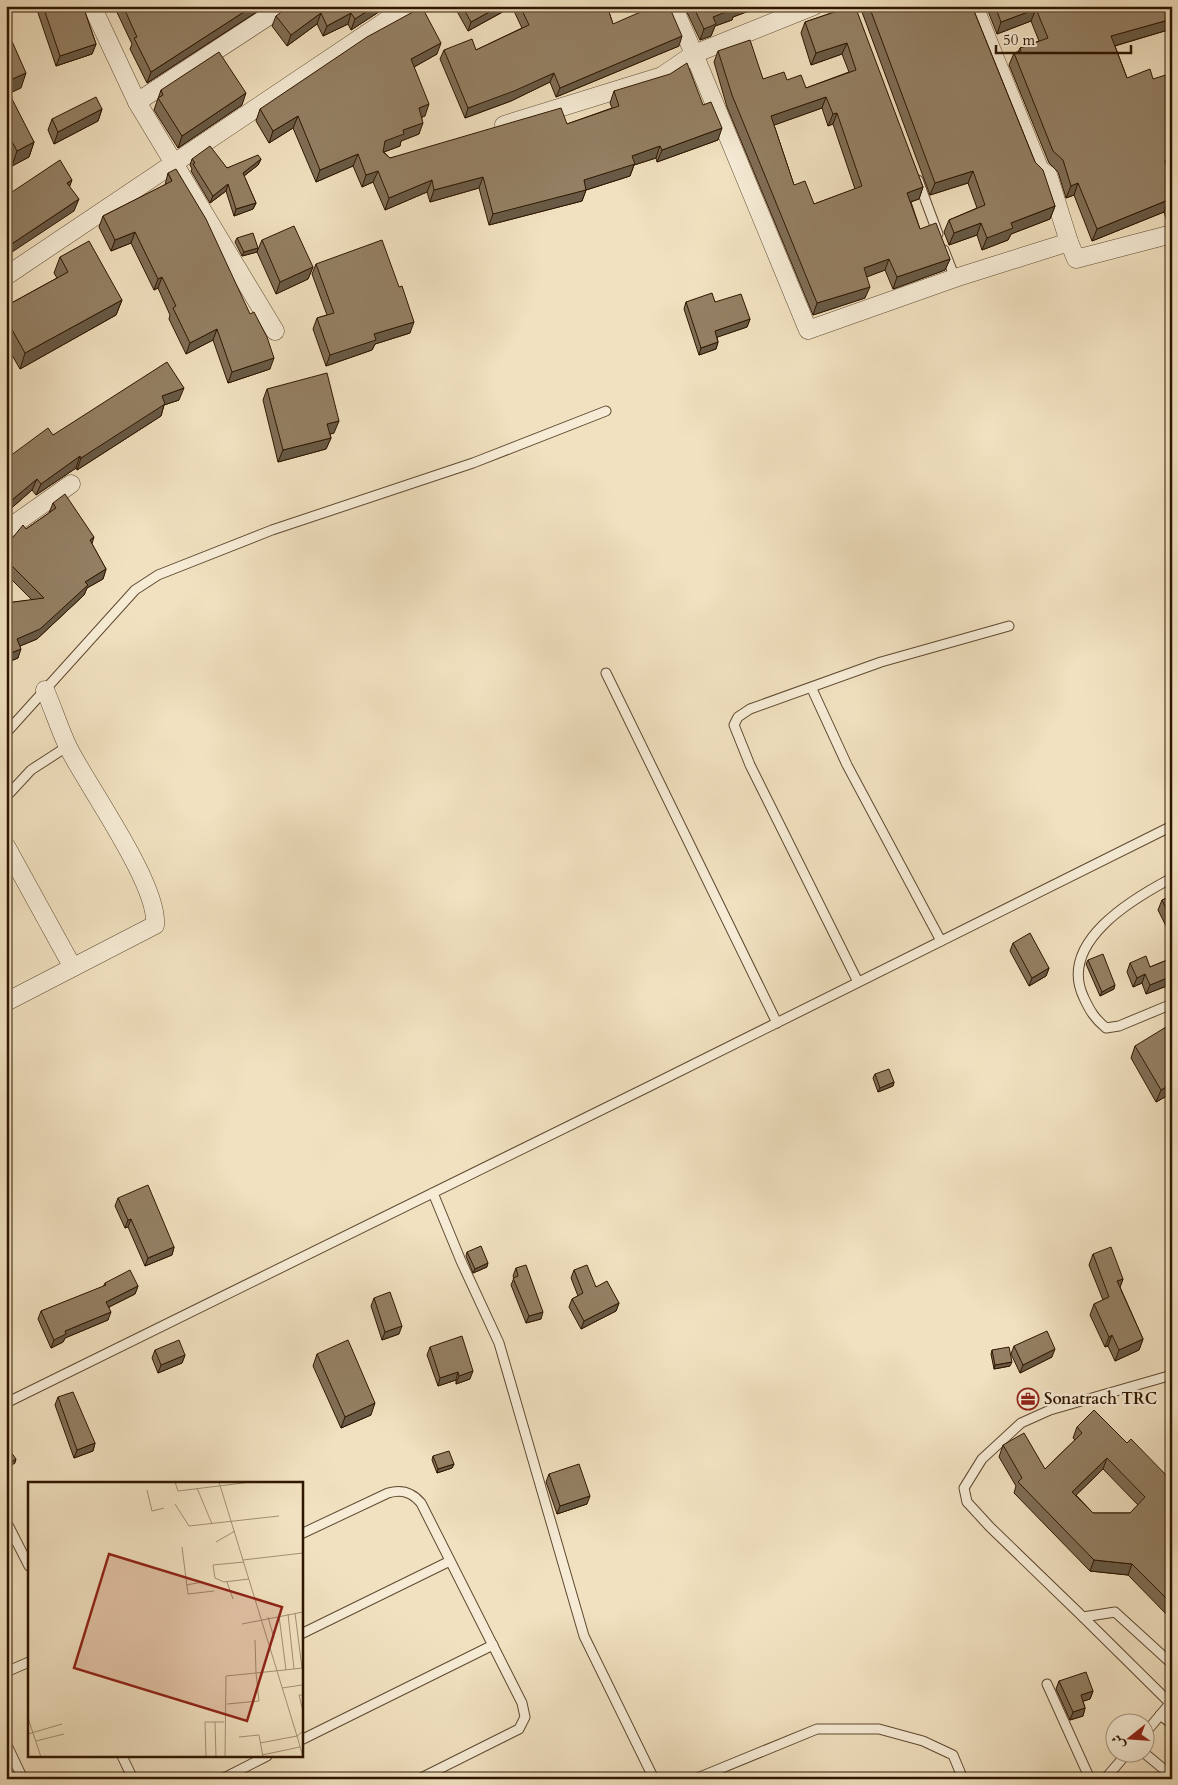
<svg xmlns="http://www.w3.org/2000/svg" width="1178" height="1785" viewBox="0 0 1178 1785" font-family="Cardo,Amiri,serif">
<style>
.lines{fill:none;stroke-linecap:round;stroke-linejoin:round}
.lane-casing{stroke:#604930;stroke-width:11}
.street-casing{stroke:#604930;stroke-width:19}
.lane{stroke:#f6ecd6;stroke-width:9}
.street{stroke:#f6ecd6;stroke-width:18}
.wall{fill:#7f6e56;stroke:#2f1600;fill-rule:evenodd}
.shaded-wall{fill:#685a46;stroke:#2f1600}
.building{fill:#948064;stroke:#2f1600;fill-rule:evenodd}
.labels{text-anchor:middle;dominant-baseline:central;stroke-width:4.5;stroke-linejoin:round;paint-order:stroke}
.poi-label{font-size:16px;font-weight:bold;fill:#2f1600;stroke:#f6ecd6;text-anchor:start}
.inset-road{fill:none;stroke:#a39073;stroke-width:1}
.view{fill:#8f2418;fill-opacity:0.15;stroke:#8f2418;stroke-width:2.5}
.inset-edge{fill:none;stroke:#2f1600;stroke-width:2.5}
</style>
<rect width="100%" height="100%" fill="#f1e1c0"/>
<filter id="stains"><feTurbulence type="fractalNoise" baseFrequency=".004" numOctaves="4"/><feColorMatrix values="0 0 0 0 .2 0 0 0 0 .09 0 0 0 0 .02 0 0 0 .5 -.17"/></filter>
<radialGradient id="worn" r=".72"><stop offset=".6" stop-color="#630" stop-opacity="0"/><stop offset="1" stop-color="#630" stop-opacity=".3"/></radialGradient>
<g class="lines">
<g class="lane-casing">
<g id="lane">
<path d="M918,180L938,234"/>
<path d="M944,250L955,278"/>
<path d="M606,673L777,1023"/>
<path d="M812,689L847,765L941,941"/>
<path d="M6,733L135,590L158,575L272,530L473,463L606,411"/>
<path d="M6,797L31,770L68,746"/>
<path d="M1172,878C1132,899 1057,943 1084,998C1090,1011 1095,1019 1106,1028L1119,1026L1172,1004"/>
<path d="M858,982L750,765L734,725L738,717L750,709L881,662L1009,626"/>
<path d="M433,1193L461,1261L499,1343L584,1636L654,1779"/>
<path d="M1172,1375L1050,1410L1021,1423L982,1459L964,1488L967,1502L990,1527L1083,1617L1115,1612L1172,1664"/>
<path d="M6,1403L648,1087L1172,826"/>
<path d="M6,1521L29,1566"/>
<path d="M301,1534L388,1493C402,1489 412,1492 421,1503L522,1703L525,1717L519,1729L419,1779"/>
<path d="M1083,1617L1170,1703"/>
<path d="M301,1634L450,1561"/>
<path d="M6,1672L29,1662"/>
<path d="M1047,1684L1090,1779"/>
<path d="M1160,1715L1172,1724"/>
<path d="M1146,1732L1172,1701"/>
<path d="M301,1740L493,1645"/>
<path d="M6,1743L23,1779"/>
<path d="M1143,1752L1172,1776"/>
<path d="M122,1756L133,1779"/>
<path d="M222,1779L267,1756"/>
<path d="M695,1779L817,1729H879L923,1741L953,1755L963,1779"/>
<path d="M1105,1779L1128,1752"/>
</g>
</g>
<g class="street-casing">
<g id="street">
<path d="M92,6L137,102L275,331"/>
<path d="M673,6L694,54L814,6"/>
<path d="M974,6L1040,170L1048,175L1069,242"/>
<path d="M137,102L284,6"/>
<path d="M504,125L662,76L694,54L808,330L955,278L1069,242L1076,259L1172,234"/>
<path d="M6,276L408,6"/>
<path d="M6,530L71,484"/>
<path d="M6,846L72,966"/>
<path d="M6,1002L155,925C159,885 88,787 68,747C59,728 53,708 45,690"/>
</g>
</g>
<use href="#lane" class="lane"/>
<use href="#street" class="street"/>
</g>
<g class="wall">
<path d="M38,6H83L96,44L92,54L56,66L37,10Z"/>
<path d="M114,6H266L147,83L130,49L132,44Z"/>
<path d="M388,6L351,30L348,24L323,36L317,24L287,46L272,26L276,16Z"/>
<path d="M454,6H607L613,24L679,46L556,97L550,82L511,101L465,118L440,59L444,50H476L522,28L512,7L468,31Z"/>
<path d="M684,6H762L733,17L732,20L715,26L711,36L700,40Z"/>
<path d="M852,6L923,187L919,199L911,202L920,229L950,259L945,270L893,289L885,270L866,277L865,298L813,315L727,107L714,62L718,51L763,79L787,80L806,88L849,72L842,54L811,65L801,33L805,22ZM822,108L828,126L833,124L855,189L814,204L794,185L774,125Z"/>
<path d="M864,6H972L1035,162L1055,206L1050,219L1011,234L1008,240L982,250L977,235L949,245L944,232L949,220L977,208L968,183L930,195L862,12Z"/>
<path d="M986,6H1172V39L1168,30L1115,46L1127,78L1172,169L1169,170L1172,177V219L1167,221L1164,212L1092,241L1074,195L1066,198L1058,172L1049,163L1009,65L1014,53L1018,52L1020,48L1039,41L1031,21L997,34Z"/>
<path d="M437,54L414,67L425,116L422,117L419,134L401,141L400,146L384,152L390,158L567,124L612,108L610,103L614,91L703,105L718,140L657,162L656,158L634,165L630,176L586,190L582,201L489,225L479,188L430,202L427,192L385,210L373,182L362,187L353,166L316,182L293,128L269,143L256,121L260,109Z"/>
<path d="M161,90L242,105L178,148L154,110Z"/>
<path d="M6,99L34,142L29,157L12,166L6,156Z"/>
<path d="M102,109L98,121L54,144L48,130L52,119Z"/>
<path d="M192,159L227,168L261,159L258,165L244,176L256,203L253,209L234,216L226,191L210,203L191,171L192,169L190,165Z"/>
<path d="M168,173L270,369L228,383L213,340L186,354L169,319L170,315L158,288L154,290L131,243L111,251L99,227L103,216L165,185Z"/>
<path d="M237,238L257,252L242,256L235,242Z"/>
<path d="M262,240L313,267L308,279L276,294L257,252Z"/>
<path d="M60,257L122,300L116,315L20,369L6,345V306L57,278L54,273Z"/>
<path d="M316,264L410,333L375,344L372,350L326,366L313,329L317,318L327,315L312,274Z"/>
<path d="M686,302H715L750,319L747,327L717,337L718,342L716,349L699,355L684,309Z"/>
<path d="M267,389L334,433L330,434L331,438L326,449L278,462L263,400Z"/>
<path d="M179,400L164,405L161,416L77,470L76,468L36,495L32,490L7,512L6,511V452L10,456L53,435Z"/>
<path d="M53,503L92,544L106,569L103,579L87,588L84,595L37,639L20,646L18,658L6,663V603L32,600L7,575H6V546L26,529L49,513Z"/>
<path d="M1172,896V924L1166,926L1158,910L1162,900Z"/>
<path d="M1013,943L1049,968L1046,976L1029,986L1010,951Z"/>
<path d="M1172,958V984L1146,994L1142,983L1133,987L1127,972L1130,963L1150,967Z"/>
<path d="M1088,960L1114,989L1100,996L1086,964Z"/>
<path d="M1172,1037V1093L1156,1102L1131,1058L1135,1046Z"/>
<path d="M875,1074L894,1082L893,1086L878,1092L873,1078Z"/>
<path d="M118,1198L174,1247L172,1255L145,1266L128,1227L125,1228L115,1206Z"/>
<path d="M467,1252L487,1267L473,1273L466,1256Z"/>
<path d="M1093,1254L1123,1279L1120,1287L1143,1339L1139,1350L1115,1361L1108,1346L1105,1347L1090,1315L1094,1304L1103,1300L1089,1265Z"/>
<path d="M516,1268L541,1319L526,1323L511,1285L514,1278L513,1276Z"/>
<path d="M574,1270L619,1303L616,1311L581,1329L569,1307L572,1299L578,1296L571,1278Z"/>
<path d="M105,1283L138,1286L135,1294L109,1307L108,1320L65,1338L63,1342L51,1348L38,1319L41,1311L103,1287Z"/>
<path d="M374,1298L399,1334L382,1340L371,1306Z"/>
<path d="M1014,1346L1052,1357L1020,1373L1011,1354Z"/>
<path d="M430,1347L470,1379L456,1384V1380L438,1386L427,1355Z"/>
<path d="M155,1350L185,1355L182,1363L158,1373L152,1358Z"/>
<path d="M992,1350L1010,1366L994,1369L991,1354Z"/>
<path d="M317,1354L371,1415L341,1428L313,1366Z"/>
<path d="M58,1397L95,1443L93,1451L74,1458L55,1405Z"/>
<path d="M1077,1427L1127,1443L1167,1476L1172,1471V1620L1128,1575L1090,1571L1014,1493L1016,1486L999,1457L1003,1445L1045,1469L1075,1440L1073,1438ZM1103,1469L1138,1505L1130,1513H1093L1076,1495Z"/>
<path d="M433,1456L454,1464L452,1468L437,1473L432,1460Z"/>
<path d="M549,1474L587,1504L557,1514L546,1482Z"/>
<path d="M1059,1681L1093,1691L1090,1699L1083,1701L1085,1708L1083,1716L1070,1720L1056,1689Z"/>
</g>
<g class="shaded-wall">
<path d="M253,6H266L147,83L151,72Z"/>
<path d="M375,6H388L351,30L355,19Z"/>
<path d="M500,6H513L468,31L471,22Z"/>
<path d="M735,6H762L733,17L732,20L715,26L711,36L700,40L704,29L713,17Z"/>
<path d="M1036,9L1031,21L997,34L1001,22Z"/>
<path d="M321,13L317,24L287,46L291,35Z"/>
<path d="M351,13L348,24L323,36L327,26Z"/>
<path d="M1172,19V21L1168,30L1107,48L1111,36Z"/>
<path d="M682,36L679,46L556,97L560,88Z"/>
<path d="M441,43L437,54L407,71L411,59Z"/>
<path d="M847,43L842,54L811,65L816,53Z"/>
<path d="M96,44L92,54L56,66L60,56Z"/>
<path d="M26,73L21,88L6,95V82Z"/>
<path d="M554,73L550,82L511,101L465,118L468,108Z"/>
<path d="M246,93L242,105L178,148L182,136Z"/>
<path d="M826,97L822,108L766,128L771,116Z"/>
<path d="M429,104L425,116L414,120L419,108Z"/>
<path d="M102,109L98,121L54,144L58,132Z"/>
<path d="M837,113L833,124L828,126L833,114Z"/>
<path d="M298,116L293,128L269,143L273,131Z"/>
<path d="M423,123L419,134L401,141L400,146L381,153L385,141L403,130Z"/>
<path d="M722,128L718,140L657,162L662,150Z"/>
<path d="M34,142L29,157L12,166L17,151Z"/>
<path d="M660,146L656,158L634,165L630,176L586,190L582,201L489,225L493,214L584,180L632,156Z"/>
<path d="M358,154L353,166L316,182L320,170Z"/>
<path d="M1172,158V169L1161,173L1165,161Z"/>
<path d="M261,159L258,165L240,179L243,173Z"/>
<path d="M378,171L373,182L362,187L366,175Z"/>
<path d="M973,171L968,183L930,195L935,183Z"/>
<path d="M483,177L479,188L430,202L434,190Z"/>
<path d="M72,180L68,191L67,183Z"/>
<path d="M432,180L427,192L385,210L389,198Z"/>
<path d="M1078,183L1074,195L1066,198L1071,186Z"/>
<path d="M228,184L226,191L210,203L213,196Z"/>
<path d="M923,187L919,199L903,204L907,193Z"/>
<path d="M79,199L74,211L6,256L7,247Z"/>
<path d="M1168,200L1164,212L1092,241L1097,229Z"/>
<path d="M256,203L253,209L234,216L236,209Z"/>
<path d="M1055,206L1050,219L1011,234L1008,240L982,250L987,238L1011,223Z"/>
<path d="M1172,209V219L1167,221Z"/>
<path d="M981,223L977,235L949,245L954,233Z"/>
<path d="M135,232L131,243L111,251L115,240Z"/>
<path d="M258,248L257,252L242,256L244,252Z"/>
<path d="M889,259L885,270L859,280L864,268Z"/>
<path d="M950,259L945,270L893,289L897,277Z"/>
<path d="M313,267L308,279L276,294L280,282Z"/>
<path d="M162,277L158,288L154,290L158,279Z"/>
<path d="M870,287L865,298L813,315L817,303Z"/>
<path d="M122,300L116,315L20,369L25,353Z"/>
<path d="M750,319L747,327L712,339L715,331Z"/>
<path d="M414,322L410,333L375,344L372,350L326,366L330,355L374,334Z"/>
<path d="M217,329L213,340L186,354L190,343Z"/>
<path d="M718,342L716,349L699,355L701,348Z"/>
<path d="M274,358L270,369L228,383L232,372Z"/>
<path d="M184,388L179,400L164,405L161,416L77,470L81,458L162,396Z"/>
<path d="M339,421L334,433L323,436L327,424Z"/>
<path d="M331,438L326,449L278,462L283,450Z"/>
<path d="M80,456L76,468L36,495L41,484Z"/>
<path d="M37,479L32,490L7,512L12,500Z"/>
<path d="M94,537L91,547L90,540Z"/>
<path d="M11,565L7,575H6V569Z"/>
<path d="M106,569L103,579L87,588L84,595L37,639L13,649L17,639L85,582Z"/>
<path d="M21,649L18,658L6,663V655Z"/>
<path d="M1172,916V924L1166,926L1170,917Z"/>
<path d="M1049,968L1046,976L1029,986L1032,978Z"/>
<path d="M1145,974L1142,983L1133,987L1137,978Z"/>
<path d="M1172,976V984L1146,994L1150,985Z"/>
<path d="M1115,985L1114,989L1100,996L1102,992Z"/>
<path d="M894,1082L893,1086L878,1092L880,1088Z"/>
<path d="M1172,1084V1093L1156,1102L1161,1090Z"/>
<path d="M131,1219L128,1227L125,1228L128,1220Z"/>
<path d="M174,1247L172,1255L145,1266L148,1258Z"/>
<path d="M488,1263L487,1267L473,1273L475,1269Z"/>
<path d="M1123,1279L1119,1290L1117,1281Z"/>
<path d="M138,1286L135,1294L103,1310L106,1302Z"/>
<path d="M619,1303L616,1311L581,1329L584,1321Z"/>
<path d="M111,1312L108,1320L65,1338L63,1342L51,1348L54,1340L65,1331Z"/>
<path d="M543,1312L541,1319L526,1323L529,1316Z"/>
<path d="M402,1326L399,1334L382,1340L385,1332Z"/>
<path d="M1112,1335L1108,1346L1105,1347L1109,1337Z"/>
<path d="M1143,1339L1139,1350L1115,1361L1119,1350Z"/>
<path d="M1055,1349L1052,1357L1020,1373L1023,1365Z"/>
<path d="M185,1355L182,1363L158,1373L161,1365Z"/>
<path d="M1012,1362L1010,1366L994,1369L995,1365Z"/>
<path d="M473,1371L470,1379L456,1384L459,1376Z"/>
<path d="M458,1372L456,1380L438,1386L440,1378Z"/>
<path d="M375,1403L371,1415L341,1428L345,1417Z"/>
<path d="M95,1443L93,1451L74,1458L77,1450Z"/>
<path d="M1107,1458L1103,1469L1068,1503L1072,1492Z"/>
<path d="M16,1459L15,1463L6,1469V1465Z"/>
<path d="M454,1464L452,1468L437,1473L438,1469Z"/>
<path d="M590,1496L587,1504L557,1514L560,1506Z"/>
<path d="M1094,1560L1132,1564L1128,1575L1090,1571Z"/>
<path d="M1093,1691L1090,1699L1078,1703L1081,1695Z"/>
<path d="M1085,1708L1083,1716L1070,1720L1073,1712Z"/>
</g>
<g class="building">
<path d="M43,6H83L96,44L60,56Z"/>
<path d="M123,6H253L151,72L134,38L137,37Z"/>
<path d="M289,6H375L355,19L351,13L327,26L321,13L291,35L276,16Z"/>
<path d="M462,6H500L471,22Z"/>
<path d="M520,6H607L613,24L654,6H669L682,36L560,88L554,73L514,91L468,108L444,50L472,39L476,50L529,25Z"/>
<path d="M693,6H736V8L713,17L716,24L704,29Z"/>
<path d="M852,6H855L923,187L907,193L920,229L936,223L950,259L897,277L889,259L864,268L870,287L817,303L732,95L718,51L750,40L763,79L784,72L787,80L801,75L806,88L856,70L847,43L816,53L805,22ZM826,97L833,114L837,113L862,186L814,204L805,181L794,185L771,116Z"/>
<path d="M869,6H972L1035,162L1043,170L1055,206L1011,223L1013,228L987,238L981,223L954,233L949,220L985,205L973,171L935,183Z"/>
<path d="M995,6H1172V19L1111,36L1127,78L1150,69L1153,79L1172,73V158L1165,161L1172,177V209L1168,200L1097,229L1078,183L1071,186L1063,160L1053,151L1014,53L1021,51L1020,48L1048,38L1036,9L1001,22Z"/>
<path d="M422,7L441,43L411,59L429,104L419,108L423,123L403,130L404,134L385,141L383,152L390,158L561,108L567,124L619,106L614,91L670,74L687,63L703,105L711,102L722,128L662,150L660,146L632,156L635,164L584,180L586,190L493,214L483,177L434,190L432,180L389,198L378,171L366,175L358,154L320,170L298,116L273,131L260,109L367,37Z"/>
<path d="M6,30H7L26,73L6,82Z"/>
<path d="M219,52L246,93L182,136L158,98L163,95L161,90Z"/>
<path d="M11,97L34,142L17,151L7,132H6V99Z"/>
<path d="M96,97L102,109L58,132L52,119Z"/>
<path d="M210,146L227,168L258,155L261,159L243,173L256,203L236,209L228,184L213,196L193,164L195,163L192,159Z"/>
<path d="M60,160L72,180L67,183L79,199L7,247L6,246V196Z"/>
<path d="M176,169L206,219L250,314L254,312L267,337L274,358L232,372L217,329L190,343L173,308L176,306L162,277L158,279L135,232L115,240L103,216L172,181L168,173Z"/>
<path d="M294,226L313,267L280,282L262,240Z"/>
<path d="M253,233L258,248L244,252L237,238Z"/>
<path d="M382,240L399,287L402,286L414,322L374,334L376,340L330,355L317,318L334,313L316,264Z"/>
<path d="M89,241L122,300L25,353L6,319V306L68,272L60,257Z"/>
<path d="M712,293L715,302L741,294L750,319L715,331L718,342L701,348L686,302Z"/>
<path d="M167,362L184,388L162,396L165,404L81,458L80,456L41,484L37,479L12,500L6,494V452L10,456L48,428L53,435Z"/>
<path d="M327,373L339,421L327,424L331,438L283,450L267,389Z"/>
<path d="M65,494L94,537L90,540L106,569L85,582L88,585L40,629L17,639L21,649L6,655V603L44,598L11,565L6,569V546L23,525L26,529L56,508L53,503Z"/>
<path d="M1172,896V916L1170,917L1162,900Z"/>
<path d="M1030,933L1049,968L1032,978L1013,943Z"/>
<path d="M1103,954L1115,985L1102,992L1088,960Z"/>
<path d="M1146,956L1150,967L1172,958V976L1150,985L1145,974L1137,978L1130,963Z"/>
<path d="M1166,1027L1172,1037V1084L1161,1090L1135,1046Z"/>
<path d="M889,1069L894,1082L880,1088L875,1074Z"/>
<path d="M148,1185L174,1247L148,1258L131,1219L128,1220L118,1198Z"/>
<path d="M481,1246L488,1263L475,1269L467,1252Z"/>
<path d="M1111,1247L1123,1279L1117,1281L1143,1339L1119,1350L1112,1335L1109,1337L1094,1304L1109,1297L1093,1254Z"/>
<path d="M526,1265L543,1312L529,1316L513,1278L518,1276L516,1268Z"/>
<path d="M587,1265L596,1287L607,1281L619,1303L584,1321L572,1299L583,1293L574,1270Z"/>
<path d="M130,1270L138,1286L106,1302L111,1312L65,1331L66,1334L54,1340L41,1311L106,1285L105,1283Z"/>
<path d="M390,1292L402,1326L385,1332L374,1298Z"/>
<path d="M1047,1331L1055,1349L1023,1365L1014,1346Z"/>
<path d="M462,1336L473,1371L459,1376L458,1372L440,1378L430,1347Z"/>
<path d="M179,1340L185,1355L161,1365L155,1350Z"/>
<path d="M348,1340L375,1403L345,1417L317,1354Z"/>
<path d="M1009,1347L1012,1362L995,1365L992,1350Z"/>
<path d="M73,1392L95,1443L77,1450L58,1397Z"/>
<path d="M1094,1410L1127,1443L1131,1439L1167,1476L1172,1471V1604L1132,1564L1094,1560L1018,1482L1022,1478L1003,1445L1024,1433L1045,1469L1082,1433L1077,1427ZM1107,1458L1145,1497L1130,1513H1093L1072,1492Z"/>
<path d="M8,1448L16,1459L6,1465V1449Z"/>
<path d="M449,1451L454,1464L438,1469L433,1456Z"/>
<path d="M579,1464L590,1496L560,1506L549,1474Z"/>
<path d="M1086,1672L1093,1691L1081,1695L1085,1708L1073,1712L1059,1681Z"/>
</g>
<defs>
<g id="office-ring" transform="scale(1.125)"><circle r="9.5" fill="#f6ecd6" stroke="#8f2418" stroke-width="1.5"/><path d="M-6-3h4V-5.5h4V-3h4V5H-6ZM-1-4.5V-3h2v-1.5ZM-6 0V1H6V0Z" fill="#8f2418"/></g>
</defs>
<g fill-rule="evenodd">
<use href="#office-ring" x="1028" y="1399"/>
</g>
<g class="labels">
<g class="poi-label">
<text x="1044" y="1399">Sonatrach TRC</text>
</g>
</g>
<g transform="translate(28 1482)">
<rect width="275" height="275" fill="#f1e1c0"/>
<path class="inset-road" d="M147,0L150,9L223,0M191,0L269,254M169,6L184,42M119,8L124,29L136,26M147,22L161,44L251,34M188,60L207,49M154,65L160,112L186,109M215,78L275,71M216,80L185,83L187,96L196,100L221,97M199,100L205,117M158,103L175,100M267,131L274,186M260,132L266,187M251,134L258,188M240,135L246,156M214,142L275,130M254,206L274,203M275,213H271L275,229M199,222L231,219L228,191L275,186M0,236L13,275M187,240L188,275M0,252L34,242M211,255L231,253L235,275M8,259L36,252M232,261L269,254M234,273L272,265M178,275L177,240H196M197,275L198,194L228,191L227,158M275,275L269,254L275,249"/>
<path class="view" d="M81,72L254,125L219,239L46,186Z"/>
<rect width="275" height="275" class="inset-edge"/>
</g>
<rect width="1178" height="1785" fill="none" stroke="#f1e1c0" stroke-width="25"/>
<rect x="8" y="8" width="1163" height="1770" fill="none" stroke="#2f1600" stroke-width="2.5"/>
<rect x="12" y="12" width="1153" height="1760" fill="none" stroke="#2f1600"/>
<g transform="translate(1130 1738) rotate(253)"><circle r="24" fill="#f6ecd6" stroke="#a69680"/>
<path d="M0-4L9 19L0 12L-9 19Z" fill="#8f2418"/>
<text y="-8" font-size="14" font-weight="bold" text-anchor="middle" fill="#2f1600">ش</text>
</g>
<path d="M996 45v8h135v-8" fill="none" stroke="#2f1600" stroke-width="2.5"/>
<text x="1003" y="45" font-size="15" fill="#2f1600" stroke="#f6ecd6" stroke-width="4" paint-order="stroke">50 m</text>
<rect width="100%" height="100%" filter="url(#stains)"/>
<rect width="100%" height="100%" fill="url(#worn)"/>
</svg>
